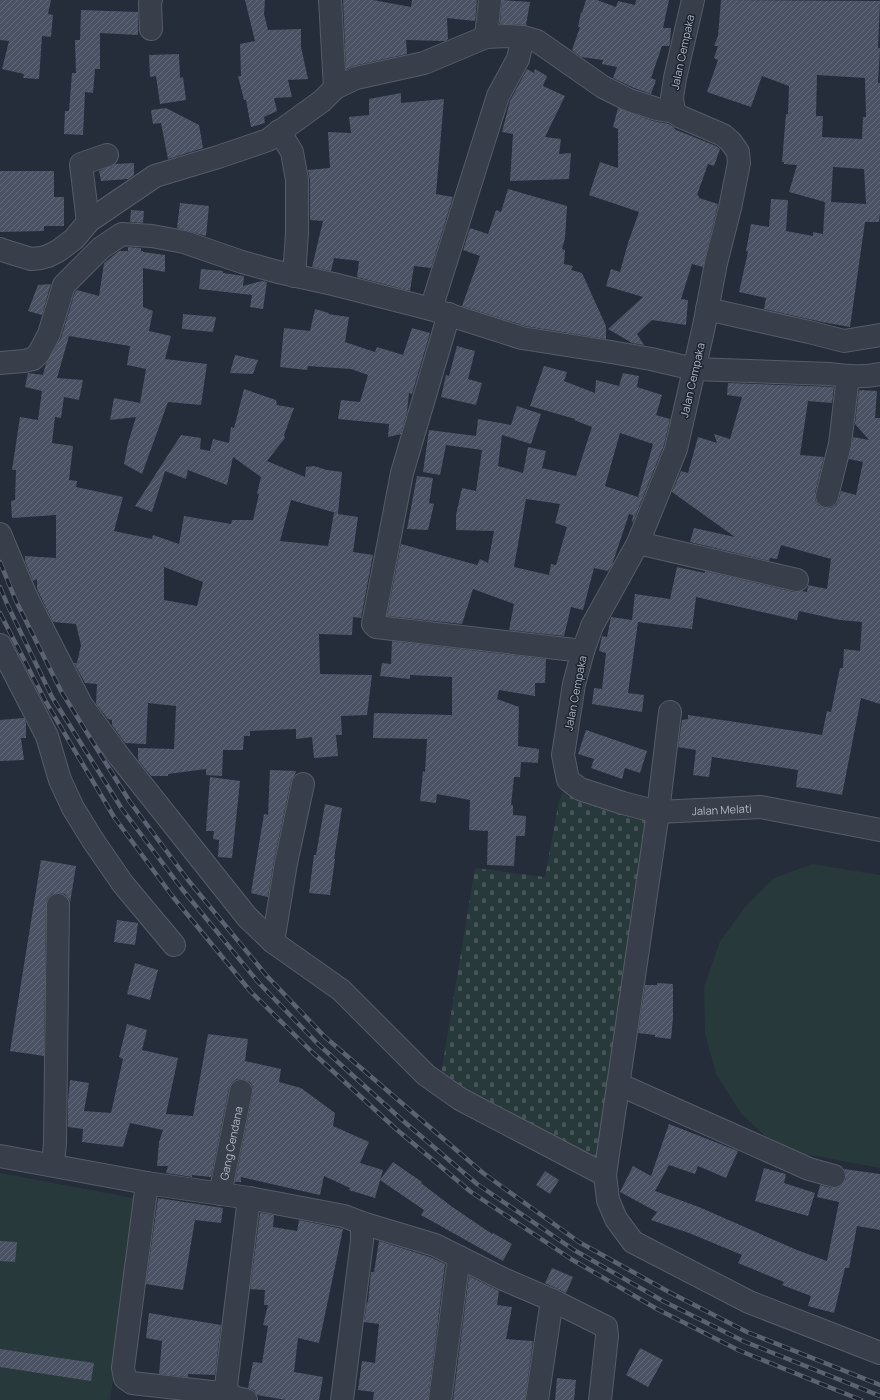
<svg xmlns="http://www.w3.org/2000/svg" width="880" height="1400" viewBox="0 0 880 1400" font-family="Manrope,sans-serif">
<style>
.cemetery{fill:url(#cemetery-stones)}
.green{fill:#28393c}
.building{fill:url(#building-hatch);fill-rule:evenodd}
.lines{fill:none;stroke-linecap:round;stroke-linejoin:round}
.minor-casing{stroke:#575c69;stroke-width:24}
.minor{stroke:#393e4b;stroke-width:22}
.rail-casing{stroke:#5b6271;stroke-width:4.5}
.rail{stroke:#1e2330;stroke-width:3;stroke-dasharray:9;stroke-linecap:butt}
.labels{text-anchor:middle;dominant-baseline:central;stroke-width:3;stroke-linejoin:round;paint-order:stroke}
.street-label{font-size:11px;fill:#b4b9c6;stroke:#1e2330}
</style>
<defs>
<pattern id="cemetery-stones" width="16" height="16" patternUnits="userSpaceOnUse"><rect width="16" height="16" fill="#28393c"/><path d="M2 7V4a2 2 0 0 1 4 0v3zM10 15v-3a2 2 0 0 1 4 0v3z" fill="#455457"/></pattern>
<pattern id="building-hatch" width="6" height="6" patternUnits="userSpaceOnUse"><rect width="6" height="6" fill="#4b5263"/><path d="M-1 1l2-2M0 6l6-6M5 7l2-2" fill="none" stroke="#636978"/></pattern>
</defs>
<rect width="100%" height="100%" fill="#252c3a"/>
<path class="cemetery" d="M568,780L658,812L605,1175L439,1086L475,868L545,877L559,801Z"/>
<g class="green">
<path d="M813,864L880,875V1168L772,1148L762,1133L742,1115L716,1074L705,1033L704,987L720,941L745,907L774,878Z"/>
<path d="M0,1173L139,1199L110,1400H0Z"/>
</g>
<g class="building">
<path d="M0,0H51L48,14L53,15L51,37L42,36L39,79L23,78L24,74L2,69L9,41L0,40Z"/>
<path d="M245,0H265L264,14L268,30L301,29V47L308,79L288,80L292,97L274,98L277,111L264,117L265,123L251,127L246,100H244L238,76H241L240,44L255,41Z"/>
<path d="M343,0H373L411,7L412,0H477L475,21L447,18L448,39L445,41L406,40L407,54L353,66L346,69Z"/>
<path d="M502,0L530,2L526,25L500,24Z"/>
<path d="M586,0H597L616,7L618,1L635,5L636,0H669L663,28H671L670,43L669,46H662L651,78L656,80L651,94L634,88L613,78L617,67L602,64L603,60L581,57L572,50L580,27H578L581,12L582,13Z"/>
<path d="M721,0L880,1L878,48H880L878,83H880V213L879,222H865L850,327L822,322L764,309L766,298L739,292L748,252L746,251L751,224L769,227L771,199L788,200L786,231L813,236V232L823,234L825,202L789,192L797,165L784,164V162H782L786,114H788L789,86L762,76L751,107L707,92L718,60L714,58L718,46H714L718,36ZM817,75L865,78L866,117H863L862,139L822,137L823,116H816ZM833,167L864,169L866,204L831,202Z"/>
<path d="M81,10L138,12V35L100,33V69H95L93,93L85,92L83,135L64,134L65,111H69L72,73H76L75,40H80Z"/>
<path d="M179,54L180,78L183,77L186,100L160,104L156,76L150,77L149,55Z"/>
<path d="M527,69L534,73L535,69L547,76L543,86L565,96L545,137L561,139L559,154L571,153L569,179L510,181L513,134L502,132L510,101Z"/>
<path d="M401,93V103L444,99L436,194L453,197L431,268L414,266L410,291L357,277L359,261L334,258L331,271L312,267L323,221L310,220V180L308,170L330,168L328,132L351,133L349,117L369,115V99Z"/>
<path d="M166,108L199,125L203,148L168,159L161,123L153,124L151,110Z"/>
<path d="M618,108L653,121L669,124L675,128L674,129L716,146L720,149L714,166L708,164L697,195L699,196V198L718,204L703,267L692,264L681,299L688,300L686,325L652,320L637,334L644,345L632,343L608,329L643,297L606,286L611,269L620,272L628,243L639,212L589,195L600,162L618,168V129L613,127Z"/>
<path d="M134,163V175L128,179L101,181L99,171L115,164Z"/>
<path d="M0,171H54V197H64V226H44V231L0,232Z"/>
<path d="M508,189L567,206L565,238L562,249L565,250L564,264L573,266L571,270L582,273L606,326V339L525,326L462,306L480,256L463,250L470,228L488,234L496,210L501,212Z"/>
<path d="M180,203L209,206L206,236L177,228Z"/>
<path d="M131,210L144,211L143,223L130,222Z"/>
<path d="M128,247L141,248V251H143V252L165,255V272L143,268V307L153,311L149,331L171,336L165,359L207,364L201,405L168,402L142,474L124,464L128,443L136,417L110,420L114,398L140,403L146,369L127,365L130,346L69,336L57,378L83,380L79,400L64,397L61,418L55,417L52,443L73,446L69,480L77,481L76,487L123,497L114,531L152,539L153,535L179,544L184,516L231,524L232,520H253L259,494H257L261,477L233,457L227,485L188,470L186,479L165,471L152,512L135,506L181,435L201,438L200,449L210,451L213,439L229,443L231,427L234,428L244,389L276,400L277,405L294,408L284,435L285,438L267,461L305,477L306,467L314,466L327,470L342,472L338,514L358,517L353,552L373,555L361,618L353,617L352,635L319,634L320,674L372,675L367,715L341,716L342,735H336L338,756L314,758L312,737L296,739V729L250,731V736H244L243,750H223L222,776L206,775V769L168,774V776H151L138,760V748L174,749L176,706L148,703L146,744L125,743L112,725V720L108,719L96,704L97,684L85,683L74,663H77L81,645L76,624L53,622L37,589V579L33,581L25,561V556L56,558V515L12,518L11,501L15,500L16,470H12L20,417L38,420L42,391L25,387L28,373L43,375L46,363L61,338L75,292L77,290L99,296L104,263L119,251H128ZM291,500L336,513H334L328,546L280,541ZM164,567L203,582L197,606L164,600Z"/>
<path d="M201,269L223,271V273L244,276L243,286L262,281L267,282L263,309L250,307L252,295L199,289Z"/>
<path d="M51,284L42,315L28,311L38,285Z"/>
<path d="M315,309L329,313L328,314L349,317L345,342L375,352L377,347L403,355L412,328L430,333L412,394L409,393L407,412L401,434L388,437L389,424L338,419L341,400L360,402L368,375L351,369L308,366L307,370L280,367L284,328L310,331Z"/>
<path d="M183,314L216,317L213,332L182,329Z"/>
<path d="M457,346L475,351L468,379L482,383L476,405L441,397L446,375L449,376Z"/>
<path d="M235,355L258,360L253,374L230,373Z"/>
<path d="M544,366L567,372L564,381L595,393L596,380L619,386L623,373L639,376L637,387L662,395L656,415L670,419L664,445L633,522H632L633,515L629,514L612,565L608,571L594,568L583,610L571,607L564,636L509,630L514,604L473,589L462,624L387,616L401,544L477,565L480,559L488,563L494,531L456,530V515L462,488L476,491L482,450L446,445L440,475L423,472L429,430L476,436L478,419L511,425L517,406L541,414L531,444L502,435L498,466L523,473L528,447L546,451L542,468L576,476L592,427L574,420L575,419L530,406ZM620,433L653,444L638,497L605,486ZM526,499L560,504L555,523L567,527L556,565L551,564L549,575L514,567Z"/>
<path d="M728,383L834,387L832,403L808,401L800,455L824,457L815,493V499L818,505L824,508H830L836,505L839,499L841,491L856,495L863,462L849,459L853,437L869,440L855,424L859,389V390L877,391L875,418H880V704L861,698L842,795L810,789L796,787L798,770L712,757L709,777L693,775L696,750L678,747L682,720L688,719V715L822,735L827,711L831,712L840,668H843L844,649L860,651L862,622L840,620L799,611L797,620L696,597L692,629L638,622L628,693L644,695L642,712L592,704L594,688L602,689L606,653L599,651L602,636L607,637L611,617L632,620L635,594L670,599L677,567L705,573V571L794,592L802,591L807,592L808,585L827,589L831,559L781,545L777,559L770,558L769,561L690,542L694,528L735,537L672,492L681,471L688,473L698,437L717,443L714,434L730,439L742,397L727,395Z"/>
<path d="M417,476L433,478L429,503L434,504L428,530L407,529Z"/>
<path d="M392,641L546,659L545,683H535V696L499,690L497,699L519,707L518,746L539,749L538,763L521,762L520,777H514L511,805H513V815L526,816L525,836H516L514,866L487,865L488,831L469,830L470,800L437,794L436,803L420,801L423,771L425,772L427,739L373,738L374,713L452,715V677L410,675V679L380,676L382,663L391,664Z"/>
<path d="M24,718L26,722V738H21L24,760L0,761V720Z"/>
<path d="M586,730L647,751L640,773L625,768L622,779L591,768L594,759L578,754Z"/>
<path d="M270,770L296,771L295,774L291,781L274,860L268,897L251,893L264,814L268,815Z"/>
<path d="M210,777L240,781L232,858L218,857L219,840L213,839L214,831H206Z"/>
<path d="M325,804L342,808L334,859H335L330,895L309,893L314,855H316Z"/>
<path d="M41,860L76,866L70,903L69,899L65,894L58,893L52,894L47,899L46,904L44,1056L10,1051Z"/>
<path d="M117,920L138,923L135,945L114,942Z"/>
<path d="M135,963L158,970L150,1000L127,994Z"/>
<path d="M657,983L673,984V1018L671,1039L655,1037V1035L638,1033L645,985H657Z"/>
<path d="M127,1024L147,1030L142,1050L178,1058L166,1114L193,1116L208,1034L248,1039L245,1061L281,1069L279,1082L301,1088L335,1113L333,1126L369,1142L360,1163L383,1170L375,1198L349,1190L350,1188L324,1176L320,1195L241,1177V1182H235L253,1093V1087L250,1082L243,1079H237L232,1082L229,1088L211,1177L192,1175V1177L166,1173L168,1166H157L159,1142L163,1130L130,1123L123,1147L82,1142L83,1129L68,1127V1101L70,1080L89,1083L84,1111L111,1113L123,1059L119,1057Z"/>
<path d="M669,1124L738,1151L726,1178L698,1166L695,1174L669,1165L655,1191L699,1207L797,1250L827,1261L839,1202L817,1197L820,1185L831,1188H837L842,1185L846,1179V1173L844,1169L880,1174V1230L857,1226L849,1268H845L834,1313L808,1306L811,1296L782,1285L784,1282L738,1263L742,1255L689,1233L651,1220L657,1212L620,1192L633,1166L651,1176Z"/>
<path d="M393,1162L422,1182L421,1183L451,1206L492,1234L493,1233L512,1244L503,1261L421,1215L424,1210L380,1180Z"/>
<path d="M764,1168L786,1174L784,1183L815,1193L808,1216L755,1201Z"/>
<path d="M545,1171L559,1180L550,1194L536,1185Z"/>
<path d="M158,1198L223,1208L221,1223L195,1220L183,1290L146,1284Z"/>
<path d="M260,1213L274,1215L273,1227L297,1231L299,1220L343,1229L319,1343L298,1338L294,1372L323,1377L319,1400H286L257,1395L254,1390L248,1388L253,1362L262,1363L268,1326L263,1325L268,1305H264L265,1290L250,1289Z"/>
<path d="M0,1241L17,1242L15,1262L0,1261Z"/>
<path d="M379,1241L430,1257L445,1264L428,1400H373L374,1392L358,1390L362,1361L375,1363L379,1324L364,1322L367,1302H368L371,1272H374Z"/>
<path d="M552,1268L573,1277L566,1293L545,1283Z"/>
<path d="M469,1276L499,1291L497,1305L512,1307L506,1339L533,1341L525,1400H453Z"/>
<path d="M149,1313L221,1325L215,1375L188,1374V1377L159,1374L162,1341L146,1338Z"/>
<path d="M640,1348L663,1360L648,1387L626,1375Z"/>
<path d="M0,1349L94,1363L91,1381L0,1367Z"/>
<path d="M557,1378L576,1380L574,1400H555Z"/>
</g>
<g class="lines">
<g class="minor-casing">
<g id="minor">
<path d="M151,0L150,3L151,29"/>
<path d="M330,0L335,88"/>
<path id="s1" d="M693,0L675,78L672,98L674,112L681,117L723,135L731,142L738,152L739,163L730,208L716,263L704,326L676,449L638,543L592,626L583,651L574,684L563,755L568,780L580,789L623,803L658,812L761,807L880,830"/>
<path d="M486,37L490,0"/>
<path d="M279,131L292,152L297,180V233L294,276"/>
<path d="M88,222L81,164L107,155"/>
<path d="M0,249L2,250L31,259L41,258L48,256L58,251L74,239L89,221L155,176L218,157L268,140L322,101L335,88L356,78L424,63L486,37L507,36L523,37L537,41L603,87L629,100L657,109L674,112"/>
<path d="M431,309L498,96L518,59L523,37"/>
<path d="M707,309L809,332L844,341L880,335"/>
<path d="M449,314L402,473L373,624L376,627L583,651"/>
<path d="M0,363L24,361L33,359L39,353L49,334L64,285L101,248L122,234L152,236L184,242L242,262L278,272L333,284L431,309L522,338L611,352L651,359L694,369L830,374C847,376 863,378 880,374"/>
<path d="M827,496L840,444L848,376"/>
<path d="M0,534L26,596L81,704L119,756L247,917L273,942L341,990L426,1075L460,1099L605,1175"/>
<path d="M638,543L797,580"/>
<path d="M0,645L47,736L60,780L73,808L94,842L123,884L174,945"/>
<path d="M670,712L658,812L605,1175L608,1200L616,1219L633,1242L749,1302L880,1353"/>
<path d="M273,942L286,863L303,784"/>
<path d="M618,1084L809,1169L834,1176"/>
<path d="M0,1156L147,1183L249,1198L344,1216L362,1223L435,1245L503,1279L552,1300L606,1327L607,1336L600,1400"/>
<path d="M53,1165L55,1143L58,905"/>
<path d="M147,1183L123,1368L125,1378L132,1383L229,1394"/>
<path id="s2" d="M220,1194L241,1091"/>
<path d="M246,1400L236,1398L229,1394L226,1386L249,1198"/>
<path d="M342,1400L362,1241V1223"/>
<path d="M440,1400L459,1257"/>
<path d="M537,1400L552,1300"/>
</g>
</g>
<use href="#minor" class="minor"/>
<g class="rail-casing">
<g id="rail">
<path d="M0,562L16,601L61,691L130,802L188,880L266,975L325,1037L483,1173L579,1242L669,1292L747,1332L880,1385"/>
<path d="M0,587L8,606L52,697L122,809L182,889L258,982L318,1044L401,1119L477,1184L574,1250L663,1301L743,1341L880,1396"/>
<path d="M0,613L46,702L114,817L173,897L251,992L312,1052L396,1129L471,1192L571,1259L657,1309L738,1350L861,1400"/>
</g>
</g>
<use href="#rail" class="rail"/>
</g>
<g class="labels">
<g class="street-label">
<text transform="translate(682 52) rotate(-78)">Jalan Cempaka</text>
<text transform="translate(692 380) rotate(-77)">Jalan Cempaka</text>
<text transform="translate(575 693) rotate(-79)">Jalan Cempaka</text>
<text stroke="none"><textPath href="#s1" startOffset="1010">Jalan Melati</textPath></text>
<text stroke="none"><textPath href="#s2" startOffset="52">Gang Cendana</textPath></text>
</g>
</g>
</svg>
